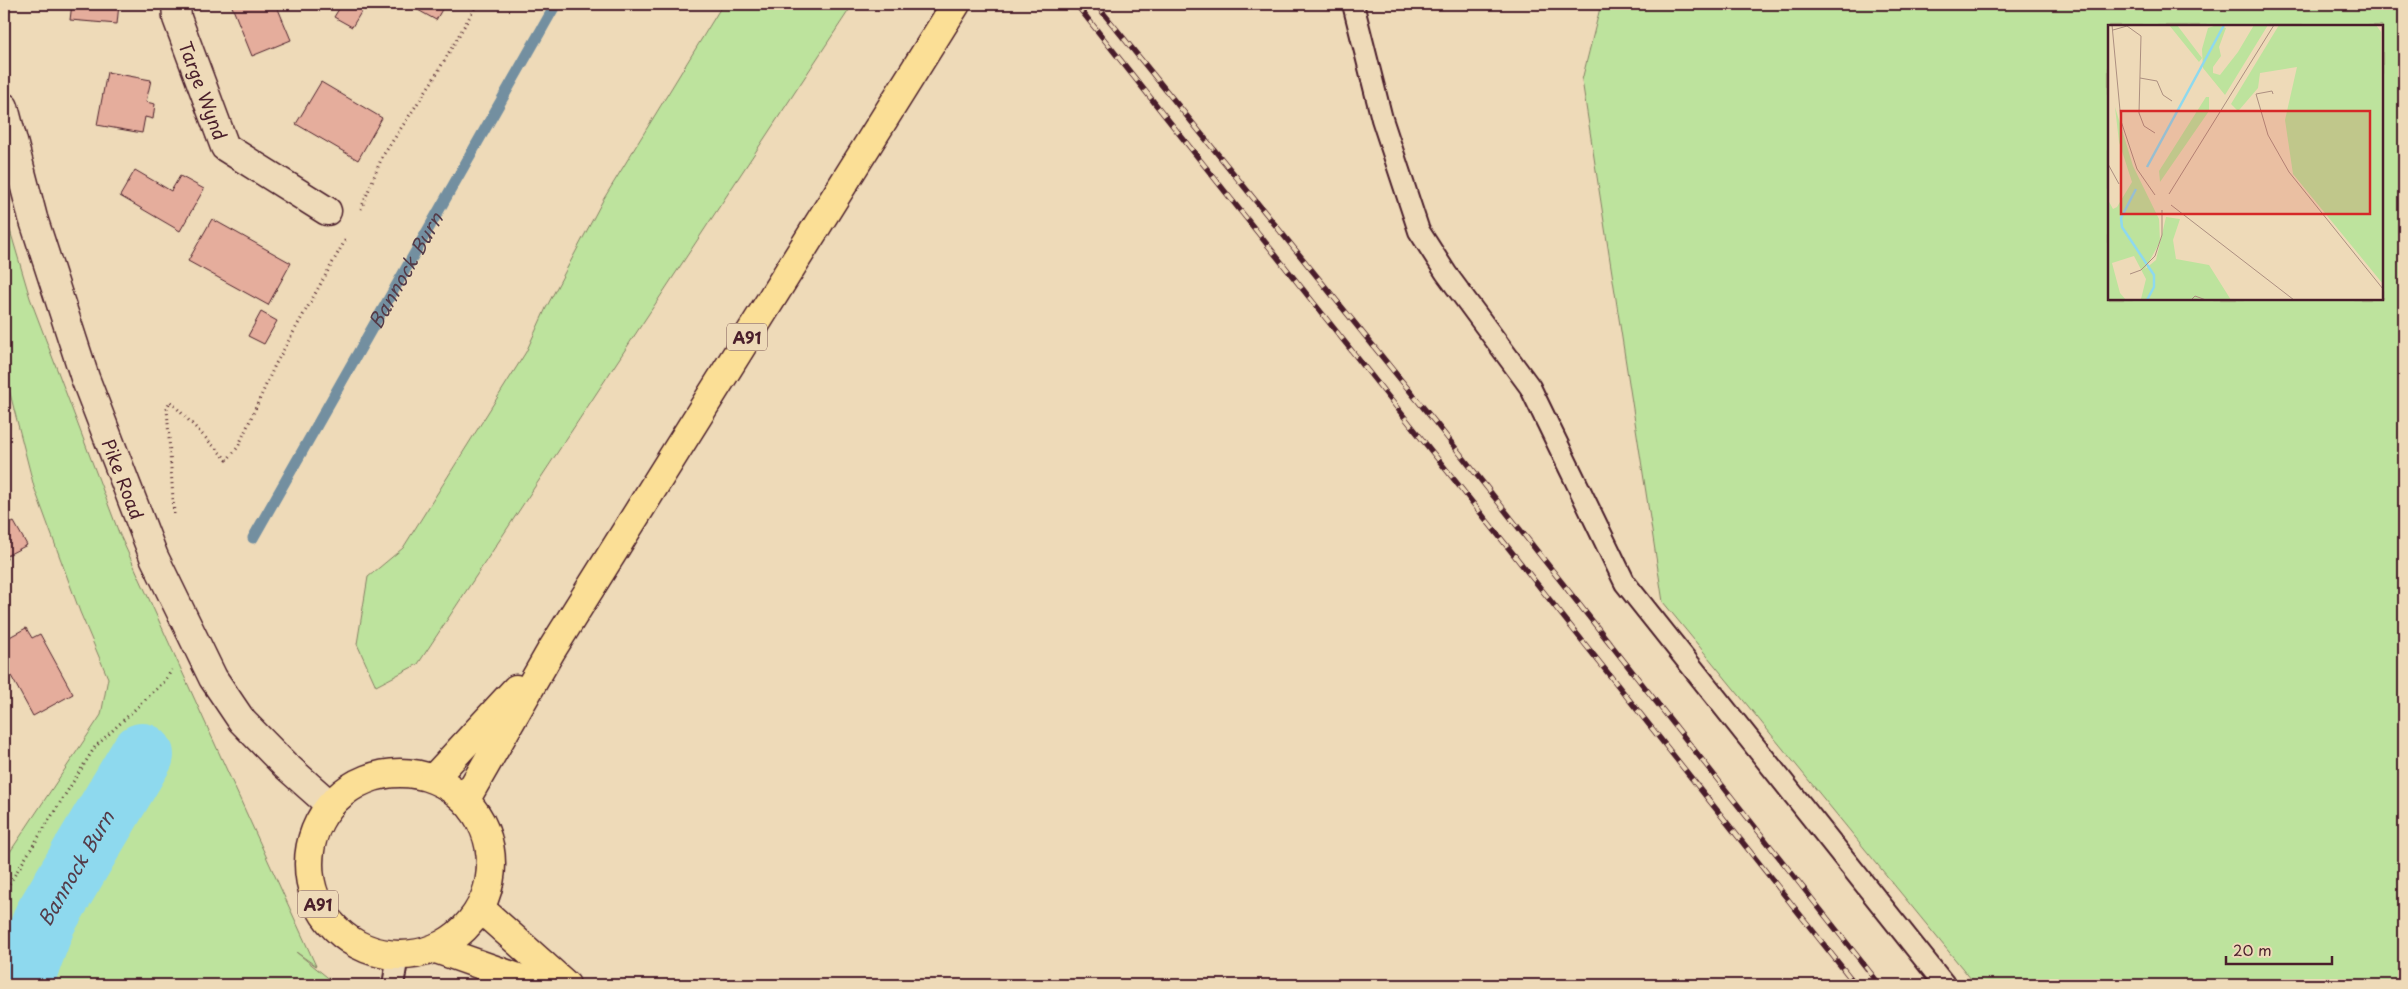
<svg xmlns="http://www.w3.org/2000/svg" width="2408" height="989" viewBox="0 0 2408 989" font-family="'Playpen Sans',sans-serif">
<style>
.green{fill:#bde39d;stroke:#848164;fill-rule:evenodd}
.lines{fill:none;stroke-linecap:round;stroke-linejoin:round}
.stream{stroke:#738fa0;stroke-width:11}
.river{stroke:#8ed9ee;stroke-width:64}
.building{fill:#e5ad9c;stroke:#4a1f2b}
.lane-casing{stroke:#4a1f2b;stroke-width:24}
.street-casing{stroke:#4a1f2b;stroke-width:31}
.secondary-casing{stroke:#4a1f2b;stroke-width:31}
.primary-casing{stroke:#4a1f2b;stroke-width:31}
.path{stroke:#4a1f2b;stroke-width:3;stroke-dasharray:1 4;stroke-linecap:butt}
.lane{stroke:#eedab8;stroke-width:20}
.street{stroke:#eedab8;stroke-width:28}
.secondary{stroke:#eedab8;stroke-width:28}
.primary{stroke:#fbdf96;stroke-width:28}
.rail-casing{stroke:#4a1f2b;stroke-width:5.5}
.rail{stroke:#eedab8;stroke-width:4;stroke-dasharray:11;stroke-linecap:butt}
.labels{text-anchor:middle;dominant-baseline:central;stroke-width:4;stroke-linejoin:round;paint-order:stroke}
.shield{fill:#eedab8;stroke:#7b5755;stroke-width:1}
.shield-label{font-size:16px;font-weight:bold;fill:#4a1f2b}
.street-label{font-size:18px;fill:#4a1f2b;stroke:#eedab8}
.water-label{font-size:19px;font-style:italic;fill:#543b48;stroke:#eedab8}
.inset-river{fill:none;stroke:#8ed9ee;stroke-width:2.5}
.inset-road{fill:none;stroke:#ac8f80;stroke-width:1}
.view{fill:#d62828;fill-opacity:0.15;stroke:#d62828;stroke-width:2.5}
.inset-edge{fill:none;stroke:#4a1f2b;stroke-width:2.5}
</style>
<rect width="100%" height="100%" fill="#eedab8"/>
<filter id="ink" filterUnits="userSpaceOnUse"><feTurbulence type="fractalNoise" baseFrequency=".02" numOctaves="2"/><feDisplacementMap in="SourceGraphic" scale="10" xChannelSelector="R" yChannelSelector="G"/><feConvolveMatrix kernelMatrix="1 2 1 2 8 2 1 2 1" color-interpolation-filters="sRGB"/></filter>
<g filter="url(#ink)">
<g class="green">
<path d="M723,4H853L418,664L376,686L357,644L368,577L403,548L526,352L546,308L603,200Z"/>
<path d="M1601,4H2404V985H1976L1663,602L1582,80ZM2109,26H2382V299H2109Z"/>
<path d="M4,210L30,298L119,533L316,966L296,952L337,985H4V861L101,715L108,678L80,612L34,487L4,370Z"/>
</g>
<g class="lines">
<path class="stream" id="s1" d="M253,538L556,4"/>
<path class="river" id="s2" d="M20,985L45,919L142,755"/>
</g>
<g class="building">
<path d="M72,4H119L117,24L70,20Z"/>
<path d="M231,4H276L291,40L252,56Z"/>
<path d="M342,4H366L352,27L334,17Z"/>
<path d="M407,4H445L436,20Z"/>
<path d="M107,72L151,80L146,102L155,104L153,119L145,117L142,133L97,125Z"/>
<path d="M321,82L382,118L358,160L296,124Z"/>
<path d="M135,170L171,191L180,176L204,189L180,231L120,196Z"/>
<path d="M212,219L291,263L268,305L188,261Z"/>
<path d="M261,312L277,321L264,344L248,336Z"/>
<path d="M14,522L27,545L6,556L7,559L4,561V527Z"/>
<path d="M26,628L32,638L40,634L73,694L33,716L4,663V655L8,652L4,640Z"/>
</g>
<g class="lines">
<g class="lane-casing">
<g id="lane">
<path d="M1353,4L1382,119L1419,231L1446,273L1530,387L1625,583L1945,985"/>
<path d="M393,985L398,956"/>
</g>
</g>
<g class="street-casing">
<g id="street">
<path id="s3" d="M176,4L177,18L225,147L327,211"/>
</g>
</g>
<g class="secondary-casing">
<g id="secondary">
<path id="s4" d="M4,107L33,218L85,378L154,557L213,678L242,721L285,765L330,805"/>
</g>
</g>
<g class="primary-casing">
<g id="primary">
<circle cx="400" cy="864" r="91"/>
<path d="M434,778L516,689"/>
<path d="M466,799L551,651L956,4"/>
<path d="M481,909L566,985"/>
<path d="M436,949L538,985"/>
</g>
</g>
<g class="path">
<path d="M361,209L382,157L433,80L477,4"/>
<path d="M174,514L167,408L170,401L227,460L238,447L275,365L347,237"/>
<path d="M4,892L95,747L164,682L172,670"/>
</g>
<use href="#lane" class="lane"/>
<use href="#street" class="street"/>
<use href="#secondary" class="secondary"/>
<use href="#primary" class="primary"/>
<g class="rail-casing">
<g id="rail">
<path d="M1076,4L1856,985"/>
<path d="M1096,4L1435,422L1880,985"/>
</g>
</g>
<use href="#rail" class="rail"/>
</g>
</g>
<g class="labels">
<g class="shield">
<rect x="727" y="323.5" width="40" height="27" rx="4"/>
<rect x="298" y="890.5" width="40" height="27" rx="4"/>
</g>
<g class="shield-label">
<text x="747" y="337">A91</text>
<text x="318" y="904">A91</text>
</g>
<g class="street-label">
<text stroke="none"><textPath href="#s3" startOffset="91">Targe Wynd</textPath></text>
<text stroke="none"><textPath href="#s4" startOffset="391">Pike Road</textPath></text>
</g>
<g class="water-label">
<text stroke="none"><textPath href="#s1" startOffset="308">Bannock Burn</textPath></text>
<text stroke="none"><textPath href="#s2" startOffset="130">Bannock Burn</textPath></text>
</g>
</g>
<g transform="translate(2108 25)">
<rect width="275" height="275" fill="#eedab8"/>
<path d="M61,0H69L94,33L91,37ZM109,0L118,3L111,22L113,31L105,42V48L112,50L130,27L146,0H160L117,70L95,43L94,24L100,3ZM171,0H268L273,7L275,259L185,149L177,95L189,42L152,48L150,63L132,84L130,86L123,79ZM98,72H101V86L52,157L51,146ZM7,82L25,141L51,194L52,217L37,244L48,235L58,192L72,194L65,215L68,234L101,240L123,275H29L33,274L38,254L26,231L4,238L12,268L18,275H0V175L5,184L9,182L24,157L11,117Z" fill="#bde39d"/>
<path class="inset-river" d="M39,142L116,0M28,164L13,193L14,202L46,250V262L39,275"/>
<path class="inset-road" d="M4,0L13,96L29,144L47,170M5,5L19,1L33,11L31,88L36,101L47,108M32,53L49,56L55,70L64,76M165,69L164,66L148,69L160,110L181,147L275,264M0,139L11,159M61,169L166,0M63,180L186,275M22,249L33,245L47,231L54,210V185M83,275L87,271L98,275"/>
<path class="view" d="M13,86H262V189H13Z"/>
<rect width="275" height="275" class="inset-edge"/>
</g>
<rect width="2408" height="989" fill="none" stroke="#eedab8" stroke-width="20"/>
<rect x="10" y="10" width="2388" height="969" fill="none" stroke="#4a1f2b" stroke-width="2" filter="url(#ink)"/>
<path d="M2226 956v8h106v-8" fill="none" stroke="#4a1f2b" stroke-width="2.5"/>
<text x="2233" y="956" font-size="15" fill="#4a1f2b" stroke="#eedab8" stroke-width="4" paint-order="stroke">20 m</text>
</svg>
